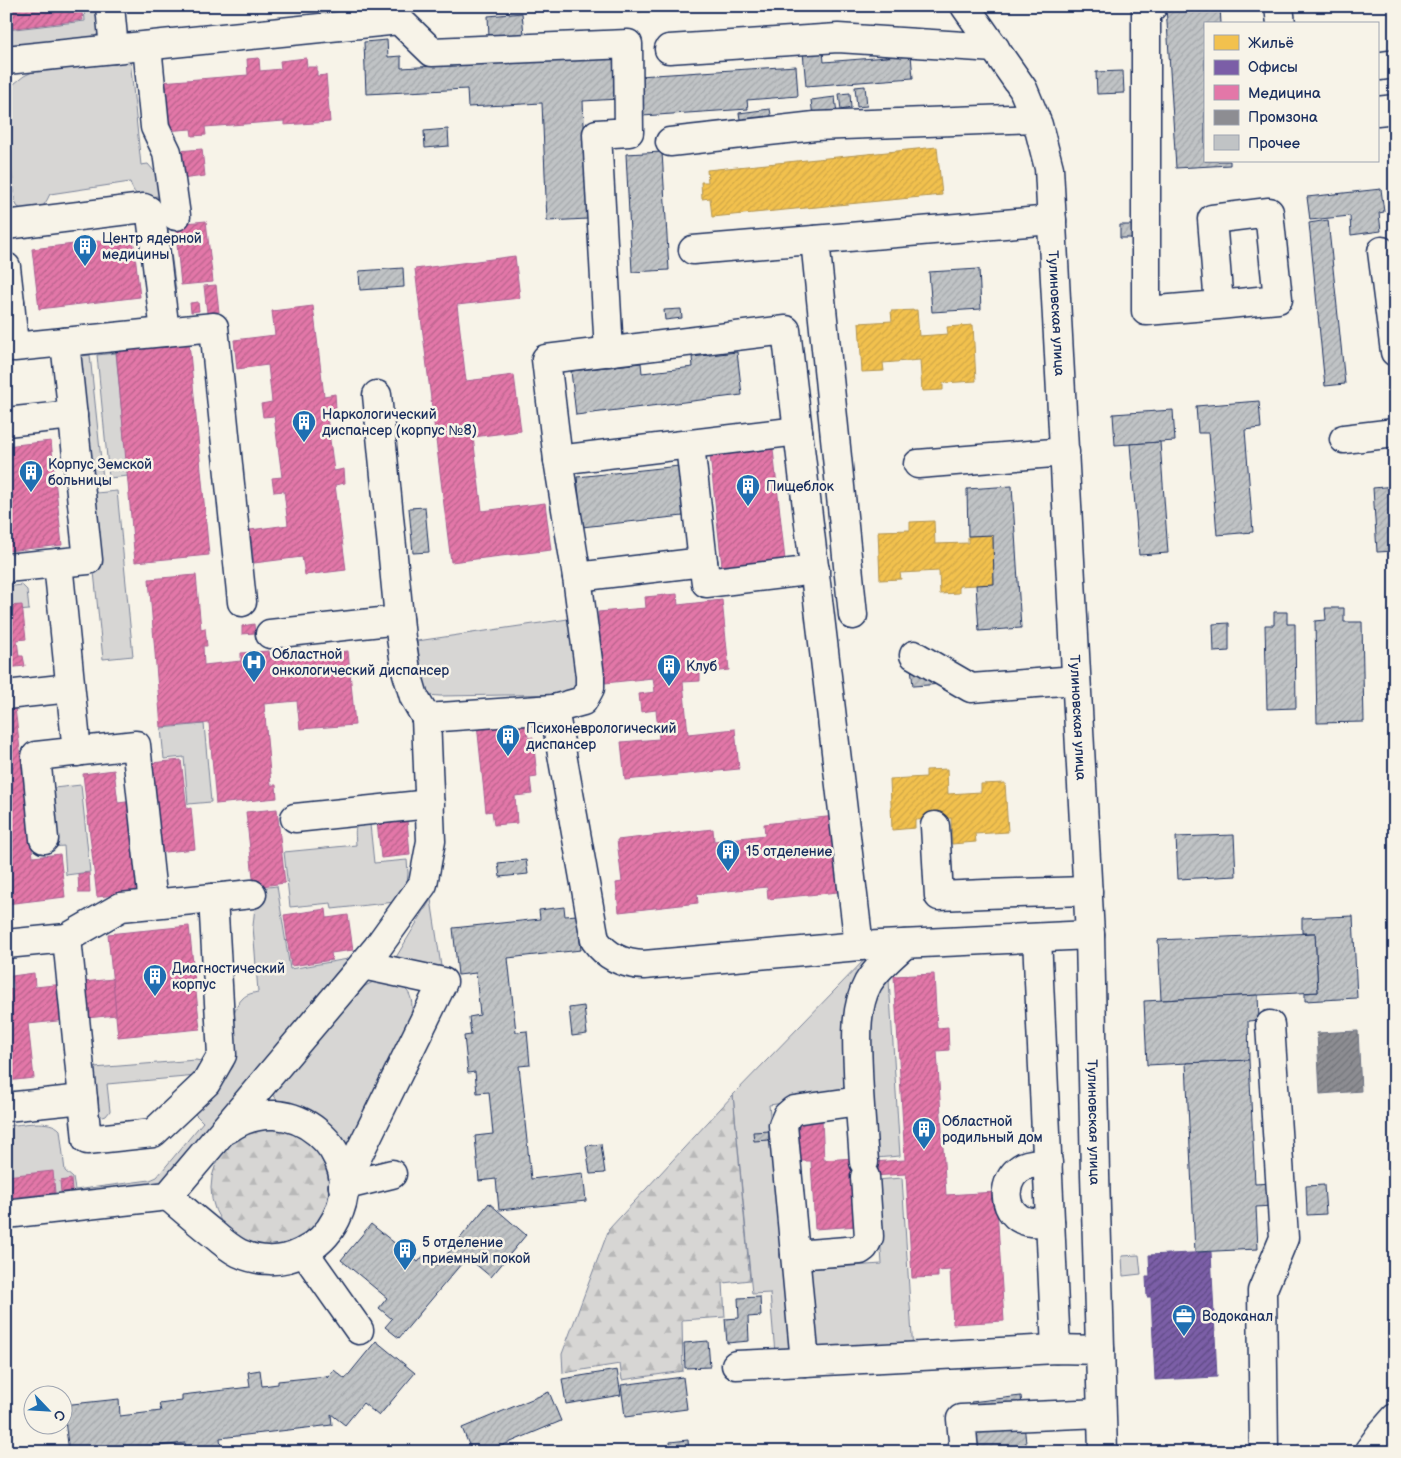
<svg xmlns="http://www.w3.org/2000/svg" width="1401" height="1458" viewBox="0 0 1401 1458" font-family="'Balsamiq Sans',sans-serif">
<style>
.green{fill:#d7d6d4;stroke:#798299}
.forest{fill:url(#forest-firs);stroke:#798299}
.homes{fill:url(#homes-hatch);stroke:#b29553}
.offices{fill:url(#offices-hatch);stroke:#5e5091}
.health{fill:url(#health-hatch);stroke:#a76192}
.industry{fill:url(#industry-hatch);stroke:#6b7182}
.building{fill:url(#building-hatch);stroke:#1b2f5e}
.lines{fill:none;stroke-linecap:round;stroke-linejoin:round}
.minor-casing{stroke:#1b2f5e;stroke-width:31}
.minor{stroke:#f7f3e8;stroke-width:28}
.labels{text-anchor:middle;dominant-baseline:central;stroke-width:5;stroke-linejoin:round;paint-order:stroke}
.poi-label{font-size:14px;fill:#1b2f5e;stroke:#f7f3e8;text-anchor:start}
.street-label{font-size:14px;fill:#1b2f5e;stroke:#f7f3e8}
</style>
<defs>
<pattern id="forest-firs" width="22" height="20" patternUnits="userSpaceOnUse" patternTransform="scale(1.25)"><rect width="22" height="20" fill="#d7d6d4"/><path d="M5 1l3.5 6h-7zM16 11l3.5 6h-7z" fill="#b8b8b8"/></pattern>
<pattern id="homes-hatch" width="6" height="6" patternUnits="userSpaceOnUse" patternTransform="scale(1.25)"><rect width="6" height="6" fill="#f2c14e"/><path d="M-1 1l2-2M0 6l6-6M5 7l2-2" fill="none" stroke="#cfa646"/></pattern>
<pattern id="offices-hatch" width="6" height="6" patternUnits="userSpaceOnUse" patternTransform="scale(1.25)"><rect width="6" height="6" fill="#7b5ea7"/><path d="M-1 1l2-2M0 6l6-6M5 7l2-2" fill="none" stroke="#5e4a84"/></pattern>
<pattern id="health-hatch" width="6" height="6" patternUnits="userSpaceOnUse" patternTransform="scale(1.25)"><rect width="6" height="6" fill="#e377a8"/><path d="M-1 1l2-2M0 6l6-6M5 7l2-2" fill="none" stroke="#b7628c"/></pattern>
<pattern id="industry-hatch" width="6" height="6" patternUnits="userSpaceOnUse" patternTransform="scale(1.25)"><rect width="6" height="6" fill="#8d8d92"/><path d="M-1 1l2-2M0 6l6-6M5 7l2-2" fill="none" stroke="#72747a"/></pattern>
<pattern id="building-hatch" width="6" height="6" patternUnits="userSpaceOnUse" patternTransform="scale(1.25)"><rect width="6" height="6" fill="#c0c3c5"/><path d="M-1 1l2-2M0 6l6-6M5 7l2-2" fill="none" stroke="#a4a8ac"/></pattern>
</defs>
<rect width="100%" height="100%" fill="#f7f3e8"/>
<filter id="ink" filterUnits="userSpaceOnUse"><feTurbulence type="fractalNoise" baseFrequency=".02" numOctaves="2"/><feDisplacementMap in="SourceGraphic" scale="10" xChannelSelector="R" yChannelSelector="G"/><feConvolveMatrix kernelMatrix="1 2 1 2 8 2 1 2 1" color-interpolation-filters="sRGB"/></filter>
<g filter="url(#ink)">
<g class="green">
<path d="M84,6H101C102,21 106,30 91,39L6,47V30L85,21Z"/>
<path d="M130,59L141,165L148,164L154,171H160L176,290L173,289L168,284L157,196C142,199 135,198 130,182L50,194L47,200L40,211L22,210L17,206L15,200L6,118V92L10,87L24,76L42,67Z"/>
<path d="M116,353L128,476L109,478L97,355Z"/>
<path d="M90,355L103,479L85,480L73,357Z"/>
<path d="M117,491L133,656L103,659L86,494Z"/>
<path d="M22,585L27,590L29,610L6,612V587Z"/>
<path d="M575,618L583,679L575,694L440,696L427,695L424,692L417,641Z"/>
<path d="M204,724L211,802L188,804L184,757L164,759L161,728Z"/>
<path d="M81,785L90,872L66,875L64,846L51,847L45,789Z"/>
<path d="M369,815L374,863L407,860L408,873L407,885L395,902L332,909L331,903L290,907L284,852L356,845C355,827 353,826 369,815Z"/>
<path d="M277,886L290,969L348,959L160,1184L6,1201V1126C21,1125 50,1118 60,1130L65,1171L73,1178L75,1190L150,1180L157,1177L203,1122L195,1114L233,1067C233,1047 227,1013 243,998C247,994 253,993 258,992L253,926L255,906L260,888Z"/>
<path d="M431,899L442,973L392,964Z"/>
<path d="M870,954L846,1081L842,1092L835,1096L769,1105L795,1353L775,1354L770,1293L752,1294L733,1095Z"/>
<path d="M889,980L900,1156L875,1158L866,1024L870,1008L884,981Z"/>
<path d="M380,981C400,985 413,986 412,1011L358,1150L354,1153L295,1107L277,1100L273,1094L275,1087L365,986L373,982Z"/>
<path d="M196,1060L201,1061L203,1064L197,1076L107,1084L110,1111L106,1116L103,1117L99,1114L94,1068Z"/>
<path d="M902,1178L913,1352L811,1358L806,1269L882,1264L876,1180Z"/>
<path d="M1139,1255L1141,1274L1123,1276L1122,1256Z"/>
</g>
<g class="forest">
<path d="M733,1095L750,1280L723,1283L725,1317L682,1320L683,1371L622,1380L620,1364L563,1373L562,1354L609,1229Z"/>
<circle cx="270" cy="1188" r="59"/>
</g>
<g class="homes">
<path d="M637,6H715L637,12Z"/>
<path d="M937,147L942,195L712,217L710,198L702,199L701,182H708L707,170Z"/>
<path d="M917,310L919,336L948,334L947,327L973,325L976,381L943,383V390L922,391L920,360L883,363L884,371L862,372L859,323L892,321L891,311Z"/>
<path d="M934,521L935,544L968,543V536L993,535L994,584L959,586V593L940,594L939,571L900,573L901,579L880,580L878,531L910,530V522Z"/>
<path d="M947,769L948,794L981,792V784L1005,783L1008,832L975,834L976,842L952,844L951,818L915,820V828L892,830L890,779L926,777V770Z"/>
</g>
<path class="offices" d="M1211,1252L1217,1377L1155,1380L1151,1297H1147L1146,1277H1150L1149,1255Z"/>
<g class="health">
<path d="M6,6H81L83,20L6,29Z"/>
<path d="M259,58L260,71L281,69L280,61L306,58L307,67H317V76L326,75L330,122L284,125V121L205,127L206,135L192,136L191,129L165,131L161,82L248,75L247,59Z"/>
<path d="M202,149L205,176L181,179L178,151Z"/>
<path d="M206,221L213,282L181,285L175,224Z"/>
<path d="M133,237L140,297L39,309L32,249Z"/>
<path d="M515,256L520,298L457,305L466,381L514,375L521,431L473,437L482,511L545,503L551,550L451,562L415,269Z"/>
<path d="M216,285L219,312L207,313L204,286Z"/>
<path d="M198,302L199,311L191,312L190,303Z"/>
<path d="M313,306L324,396L335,394L336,408L326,409L334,471L344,469L345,483L335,485L346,570L305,575L302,557L254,563L250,530L288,525L284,491L274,492L272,478L282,477L274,416L263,417L262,410L261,404L272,402L268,365L237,369L234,340L275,335L272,311Z"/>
<path d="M189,342L209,555L135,562L116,349Z"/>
<path d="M51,441L62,545L7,551L6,540V446Z"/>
<path d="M754,442L755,451L773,449L785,560L722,566L710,455L733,453V445Z"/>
<path d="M196,575L201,629L205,628L207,646H203L204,665L241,661V653L269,651L270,658L348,651L355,725L300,729L297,701L264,704L271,785H276L277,798L216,804L209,723L161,727L149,579Z"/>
<path d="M677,594L678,605L722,600L729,670L700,673V681L683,682L688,734L735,729L739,769L625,780L621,742L659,739L656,710L641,712L639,694L655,692L653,678L605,683L598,612L646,608L645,597Z"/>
<path d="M22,605L26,639L17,640L19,656H23L25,666L6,668V606Z"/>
<path d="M254,624L255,633L242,634V626Z"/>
<path d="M15,708L33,857L60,854L65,897L6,904V709Z"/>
<path d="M526,719L528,738L533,737L537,777L530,778L532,794L515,796L517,823L494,825L492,811L486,812L477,724Z"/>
<path d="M181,760L187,809L191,808L195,849L155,853L151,763Z"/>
<path d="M114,770L118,803L134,801L144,892L97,897L83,774Z"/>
<path d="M277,809L285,883L254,887L246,812Z"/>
<path d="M844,815L848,861L835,863L838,892L768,899L767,887L697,894L698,903L619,912L616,883L622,882L617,840L713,829L714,841L765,835L764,824Z"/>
<path d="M407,820L410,855L381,858L377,822Z"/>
<path d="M89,873L90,893H79L78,874Z"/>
<path d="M326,909L327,918L348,915L353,950L331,953L332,960L291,966L284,915Z"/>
<path d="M189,926L200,1029L118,1037L108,934Z"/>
<path d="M34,973L35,987L113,979L116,1015L28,1024L34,1078L6,1081V990L14,989L12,976Z"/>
<path d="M934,974L937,1028L948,1027L949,1050L937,1051L946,1195L996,1192L1004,1321L953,1324L950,1270L938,1271V1277L912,1278L906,1174L855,1177L858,1226L815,1229L811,1161H801L800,1141H795L794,1130H799V1121L822,1120L824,1160L854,1158V1163L905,1160L894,976Z"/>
<path d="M53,1171L55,1193L6,1198V1176Z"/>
<path d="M71,1179L72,1191L61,1192L60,1181Z"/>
</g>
<path class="industry" d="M1358,1031L1361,1091L1320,1094L1317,1033Z"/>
<g class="building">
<path d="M1166,6H1220L1221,24H1205V161H1230V165L1176,168Z"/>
<path d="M522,13L524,35L489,37L488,16Z"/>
<path d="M387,40L388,57L401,56V68L617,56L619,99L583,101L588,219L547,221L542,103L468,107L467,89L366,94L364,42Z"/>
<path d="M823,51L824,62L911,55L913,78L806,86L803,52Z"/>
<path d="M796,66L798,96L747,100L748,109L642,116L639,76Z"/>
<path d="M1123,71L1124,93L1097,94L1096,72Z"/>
<path d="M865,86L867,106L857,107L855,87Z"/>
<path d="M850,93L851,108L841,110L839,94Z"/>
<path d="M835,97L837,114L813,117L811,100Z"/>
<path d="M770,109L772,120L741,125L739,113Z"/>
<path d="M448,129L449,146L425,148L424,131Z"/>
<path d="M662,152L669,270L632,272L626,154Z"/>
<path d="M1381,189L1384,212L1379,213L1381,231L1351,235L1350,216L1310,220L1307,197Z"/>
<path d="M1328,220L1345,384L1325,386L1309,223Z"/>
<path d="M1120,225H1132L1133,238H1120Z"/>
<path d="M403,268L404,287L360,290L359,271Z"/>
<path d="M979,269L981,309L932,312L929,272Z"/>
<path d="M681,309L682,318L665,320L664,310Z"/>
<path d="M737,352L742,395L576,415L571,371L641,363L642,373L693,367L692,357Z"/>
<path d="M1259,401L1261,428L1245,430L1253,532L1217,535L1209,433H1198L1196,406Z"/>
<path d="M1173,410L1175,441L1115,445L1113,414Z"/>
<path d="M1160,442L1168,553L1139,555L1130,444Z"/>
<path d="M679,466L683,516L582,527L577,477Z"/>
<path d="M1012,486L1021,628L979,631L976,585L994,584L993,535L968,536L967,489Z"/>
<path d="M1395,486V551L1377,552L1373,488Z"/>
<path d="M425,507L429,552L413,553L409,508Z"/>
<path d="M1325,608H1344V622H1362L1364,722L1317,723L1315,621L1326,620Z"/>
<path d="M1274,612H1287V624H1295L1296,708L1267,709L1265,625H1274Z"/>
<path d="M1229,623V651L1214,652L1213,624Z"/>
<path d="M911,667L943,684L913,686Z"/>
<path d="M1234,835L1236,876L1178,879L1176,837Z"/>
<path d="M526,860L528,874L500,877L498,863Z"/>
<path d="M564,907L565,916L577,915L581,950L508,958L516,1032L527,1031L530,1065L519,1066L531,1179L583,1173L586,1201L499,1210L496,1179L479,1181L475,1136L493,1134L489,1092L477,1093L475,1072L468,1073L464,1036L471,1035L469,1017L480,1015L476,973L458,975L453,928L540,919L539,910Z"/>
<path d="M1353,916L1357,998L1305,1001V993L1318,992L1315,933H1302V918Z"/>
<path d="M1315,933L1318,992L1161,1000L1158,940Z"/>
<path d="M1258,995L1259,1020L1248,1021L1249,1060L1147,1065L1144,1001Z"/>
<path d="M584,1006L587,1034L572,1036L569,1008Z"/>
<path d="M1249,1060L1255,1184L1271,1183L1272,1206L1256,1207L1258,1249L1195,1252L1186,1063Z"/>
<path d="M769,1131V1140L754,1141L753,1132Z"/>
<path d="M601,1144L605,1173L590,1174L586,1146Z"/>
<path d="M1324,1185L1326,1214L1307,1215L1306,1186Z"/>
<path d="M489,1203L526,1235L491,1277L467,1257L399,1338L385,1327L392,1319L379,1308L387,1298L341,1260L371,1224L418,1262L425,1254L438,1265Z"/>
<path d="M760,1297L761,1316L748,1317L749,1341L727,1343L725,1319L739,1318L738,1298Z"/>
<path d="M376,1341L415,1373L379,1416L363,1403L345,1425L331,1414L332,1425L220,1438L221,1448L186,1452L185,1443L105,1452H69L63,1405L119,1399L120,1416L161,1411L159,1404L182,1401V1395L250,1387L248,1372L260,1370L262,1386L278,1384V1381L327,1376V1378L334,1370L345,1379Z"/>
<path d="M708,1341L710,1367L685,1368L684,1343Z"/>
<path d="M617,1370L621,1395L566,1404L562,1379Z"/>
<path d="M683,1377L687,1409L625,1417L621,1385Z"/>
<path d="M549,1392L561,1421L487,1452H472L462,1428Z"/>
<path d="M1021,1396L1027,1452H974L971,1402Z"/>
<path d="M688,1440L689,1452H671L670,1442Z"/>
</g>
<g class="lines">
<g class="minor-casing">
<g id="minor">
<path d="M110,6L114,49"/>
<path id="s1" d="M965,6L1023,89L1038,125L1049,168L1090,935L1095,1174L1103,1452"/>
<path d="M1153,6L1146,10V311L1219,305L1278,299L1269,212L1212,219L1219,305"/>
<path d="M1279,6L1281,24"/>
<path d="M147,46L155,127L167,152L176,216"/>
<path d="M669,49L838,38L995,48"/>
<path d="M6,60L399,20L432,52L628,44L629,132L597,134L609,352"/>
<path d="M1381,66L1395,64"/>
<path d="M1377,111L1395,109"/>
<path d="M670,142L815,126L1035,118"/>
<path d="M6,225L144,208L148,210L151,215L165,332"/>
<path d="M815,240L853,615"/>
<path d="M693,250L1052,220"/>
<path d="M1382,251L1395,352"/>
<path d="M6,267L10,302"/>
<path d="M6,302H10L14,347L214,327L242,602"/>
<path d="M377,395L401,638L406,670L414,697L426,718"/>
<path d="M6,422L73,415"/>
<path d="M1344,439L1395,433"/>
<path d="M690,445L703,562"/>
<path d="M558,460L546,359L786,330L859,946"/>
<path d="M918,464L1065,452"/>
<path d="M58,563L77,752"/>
<path d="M6,568L88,560L65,342"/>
<path d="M577,577L703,562L706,583L815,570"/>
<path d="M270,634L399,620"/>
<path d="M914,655L971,688L1076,680"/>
<path d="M6,695L70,688"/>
<path d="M554,709L583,701L590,688V676L577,577L558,460L798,431"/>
<path d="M295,818L430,804"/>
<path d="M935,826L939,896L985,894L1088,891"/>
<path d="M44,839L36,756L136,745L153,904"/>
<path d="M213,898L252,894"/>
<path d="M67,938L83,1099"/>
<path d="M1037,938L1056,1349"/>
<path d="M6,944L67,938L121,907L213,898L222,1055L206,1083L153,1133L87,1140L83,1099L6,1107"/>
<path d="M859,1101L794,1110L787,1116L783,1125L805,1362L1056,1349L1100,1350"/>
<path d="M864,1162C862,1131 859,1101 858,1070C857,1042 854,1009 868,983C877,968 892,956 905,944"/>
<path d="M1048,1163C1040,1163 1031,1163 1024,1166C1004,1176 1000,1205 1019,1218C1028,1224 1040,1222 1050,1222"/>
<path d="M343,1186L443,982L363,965"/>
<path d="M343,1186L392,1174"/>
<path d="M168,1196C182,1208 197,1221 212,1233C220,1240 229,1248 239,1253C258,1262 282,1263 301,1253C316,1246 328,1235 336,1219C370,1152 289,1085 228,1129"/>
<path d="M6,1214L168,1196L377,948L423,884L431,841L426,718L554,709L595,940C607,957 623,964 644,965L859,946L1090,935"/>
<path d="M304,1252L359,1330"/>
<path d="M795,1255L860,1250L864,1247L869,1237L865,1177"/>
<path d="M736,1365L805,1362"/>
<path d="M964,1452L961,1419L1101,1413"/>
<path d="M1264,1452L1262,1291L1284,1238L1270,1025"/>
<path d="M1368,1452L1381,1434L1395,1418"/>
</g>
</g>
<use href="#minor" class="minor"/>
</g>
</g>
<defs>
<g id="building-pin" transform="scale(1.25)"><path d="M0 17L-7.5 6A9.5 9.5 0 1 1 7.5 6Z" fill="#1f6fb2" stroke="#f7f3e8"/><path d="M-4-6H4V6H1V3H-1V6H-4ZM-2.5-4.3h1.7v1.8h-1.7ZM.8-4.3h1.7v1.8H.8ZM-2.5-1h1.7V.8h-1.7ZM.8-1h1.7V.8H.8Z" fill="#fff"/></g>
<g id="hospital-pin" transform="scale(1.25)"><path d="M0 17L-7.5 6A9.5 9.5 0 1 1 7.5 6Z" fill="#1f6fb2" stroke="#f7f3e8"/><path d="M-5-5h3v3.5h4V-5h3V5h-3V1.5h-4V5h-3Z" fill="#fff"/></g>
<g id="office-pin" transform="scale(1.25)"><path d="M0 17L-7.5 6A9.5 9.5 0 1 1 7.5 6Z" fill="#1f6fb2" stroke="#f7f3e8"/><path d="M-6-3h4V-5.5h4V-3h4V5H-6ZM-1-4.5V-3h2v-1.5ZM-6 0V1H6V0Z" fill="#fff"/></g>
</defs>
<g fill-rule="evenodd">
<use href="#building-pin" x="85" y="246"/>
<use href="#building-pin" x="304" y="422"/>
<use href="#building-pin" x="31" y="472"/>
<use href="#building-pin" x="748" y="486"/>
<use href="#hospital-pin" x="254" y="662"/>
<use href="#building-pin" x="669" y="666"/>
<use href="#building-pin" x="508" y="736"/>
<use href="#building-pin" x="728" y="851"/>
<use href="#building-pin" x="155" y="976"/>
<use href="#building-pin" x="924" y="1129"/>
<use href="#building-pin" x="405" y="1250"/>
<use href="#office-pin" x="1184" y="1316"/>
</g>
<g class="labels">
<g class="poi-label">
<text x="102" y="238">Центр ядерной<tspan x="102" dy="16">медицины</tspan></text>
<text x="322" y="414">Наркологический<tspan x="322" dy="16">диспансер (корпус №8)</tspan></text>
<text x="48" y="464">Корпус Земской<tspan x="48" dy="16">больницы</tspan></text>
<text x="766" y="486">Пищеблок</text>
<text x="272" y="654">Областной<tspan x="272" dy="16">онкологический диспансер</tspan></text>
<text x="686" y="666">Клуб</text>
<text x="526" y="728">Психоневрологический<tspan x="526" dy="16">диспансер</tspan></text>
<text x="746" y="851">15 отделение</text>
<text x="172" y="968">Диагностический<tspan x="172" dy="16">корпус</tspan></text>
<text x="942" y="1121">Областной<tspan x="942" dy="16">родильный дом</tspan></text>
<text x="422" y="1242">5 отделение<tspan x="422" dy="16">приемный покой</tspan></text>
<text x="1202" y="1316">Водоканал</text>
</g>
<g class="street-label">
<text stroke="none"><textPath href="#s1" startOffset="330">Тулиновская улица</textPath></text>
<text stroke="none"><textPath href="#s1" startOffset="735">Тулиновская улица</textPath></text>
<text stroke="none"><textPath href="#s1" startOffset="1140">Тулиновская улица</textPath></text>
</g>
</g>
<rect width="1401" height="1458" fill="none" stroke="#f7f3e8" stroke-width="25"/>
<rect x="12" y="12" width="1376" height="1433" fill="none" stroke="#1b2f5e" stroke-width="2" filter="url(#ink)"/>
<rect x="1204" y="22" width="175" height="140" fill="#f7f3e8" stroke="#9fa5b1"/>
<rect x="1214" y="35" width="25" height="15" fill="#f2c14e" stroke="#9fa5b1"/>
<text x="1248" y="48" font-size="15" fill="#1b2f5e">Жильё</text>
<rect x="1214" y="60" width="25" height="15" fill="#7b5ea7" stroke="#9fa5b1"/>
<text x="1248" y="72" font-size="15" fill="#1b2f5e">Офисы</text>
<rect x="1214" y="85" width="25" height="15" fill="#e377a8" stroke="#9fa5b1"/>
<text x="1248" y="98" font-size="15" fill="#1b2f5e">Медицина</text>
<rect x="1214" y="110" width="25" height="15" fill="#8d8d92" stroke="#9fa5b1"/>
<text x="1248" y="122" font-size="15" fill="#1b2f5e">Промзона</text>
<rect x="1214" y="135" width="25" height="15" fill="#c0c3c5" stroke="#9fa5b1"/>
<text x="1248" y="148" font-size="15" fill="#1b2f5e">Прочее</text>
<g transform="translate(48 1410) rotate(115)"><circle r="24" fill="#f7f3e8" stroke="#9fa5b1"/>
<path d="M0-4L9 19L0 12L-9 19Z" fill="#1f6fb2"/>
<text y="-8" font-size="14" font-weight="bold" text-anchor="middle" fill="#1b2f5e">С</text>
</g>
</svg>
